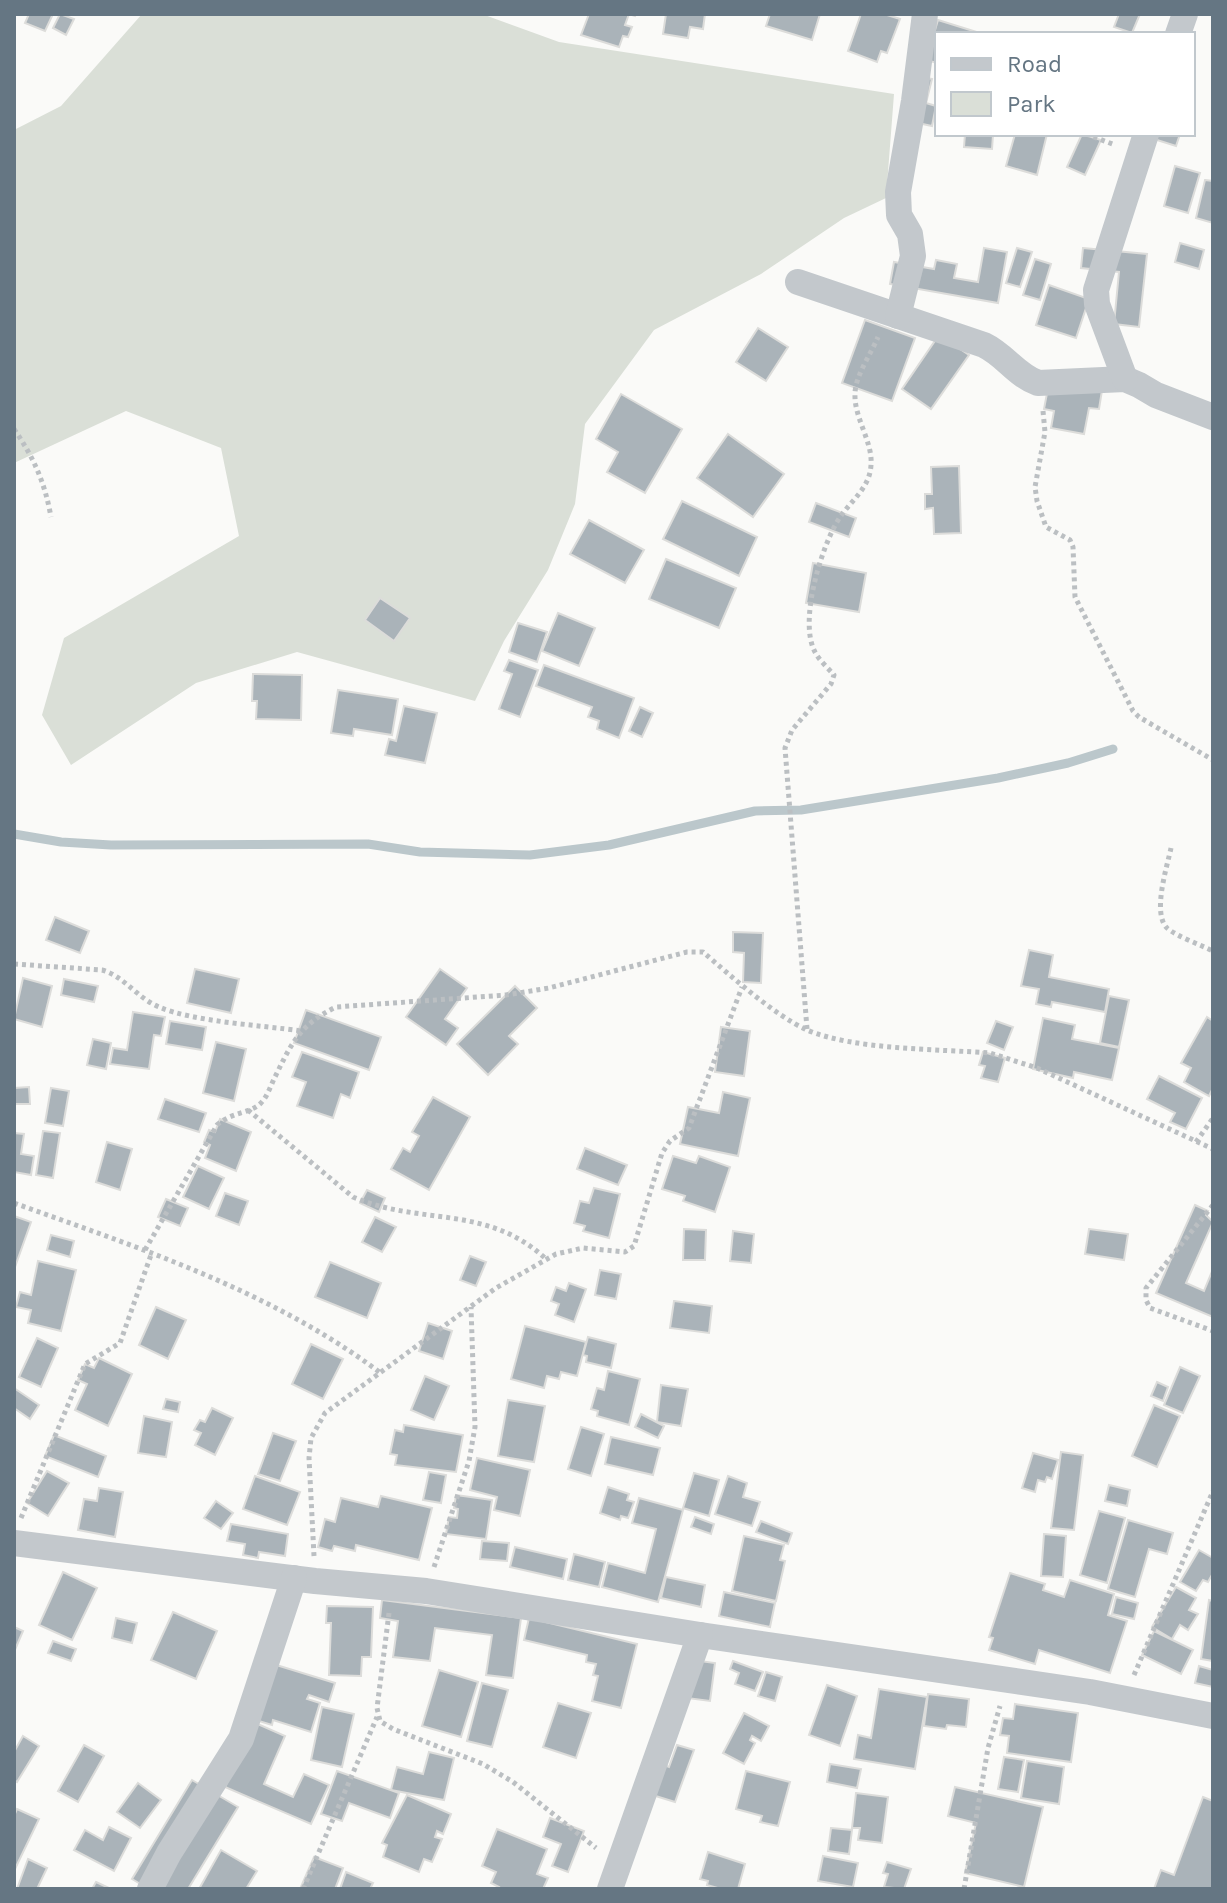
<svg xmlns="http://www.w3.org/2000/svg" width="1227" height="1903" viewBox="0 0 1227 1903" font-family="Karla,sans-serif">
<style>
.green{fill:#dadfd7}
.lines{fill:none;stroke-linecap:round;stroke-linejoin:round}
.stream{stroke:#bbc7cb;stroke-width:9}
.building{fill:#aab3b9;stroke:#dcdcda;stroke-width:2}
.path{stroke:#bbbfc2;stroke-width:5;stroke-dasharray:4 4;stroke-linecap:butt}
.street{stroke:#c3c8cc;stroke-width:26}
</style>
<rect width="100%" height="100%" fill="#fafaf8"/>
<path class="green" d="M142,14H482L559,42L894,94L886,198L844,218L761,274L654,330L585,424L575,504L548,570L504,641L475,701L297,652L196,683L71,765L42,715L64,638L239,536L221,448L126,411L14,463V130L61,106Z"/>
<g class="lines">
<path class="stream" d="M14,834L61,842L111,845L368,844L420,852L530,855L609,845L755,811L801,810L998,778L1068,763L1113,749"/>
</g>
<g class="building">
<path d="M29,14H53L45,31L25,23Z"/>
<path d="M60,14L74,19L66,35L53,28Z"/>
<path d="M589,14H636L635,16L629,14L625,25L632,27L628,37L623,36L619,47L581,35Z"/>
<path d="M666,14H705L703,29L690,27L688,38L663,34Z"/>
<path d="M770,14H820L812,40L766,26Z"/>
<path d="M861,14H884L900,19L887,53L881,51L877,62L848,51Z"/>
<path d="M1119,14H1140L1132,33L1114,27Z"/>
<path d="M938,20L983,34H937V63L926,60Z"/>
<path d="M909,74L932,79L926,103L936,106L932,126L899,119Z"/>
<path d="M965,134L993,135L992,149L964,147Z"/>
<path d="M1015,134H1047L1037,175L1006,166Z"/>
<path d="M1082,134L1101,140L1085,175L1067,167Z"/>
<path d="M1138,134H1180L1176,146Z"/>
<path d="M1175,166L1200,173L1188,213L1164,206Z"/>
<path d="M1205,180L1213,181V223L1196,218Z"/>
<path d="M1180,243L1204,250L1199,269L1175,262Z"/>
<path d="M984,248L1007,252L998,303L890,284L894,262L934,269L936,260L957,264L954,278L978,282Z"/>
<path d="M1017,248L1032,252L1020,287L1006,283Z"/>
<path d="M1083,248L1147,254L1139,327L1114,324L1119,272L1081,268Z"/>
<path d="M1035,259L1051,264L1040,300L1023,295Z"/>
<path d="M1049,285L1089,299L1076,338L1036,325Z"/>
<path d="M865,320L915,338L892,401L842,383Z"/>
<path d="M758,328L788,347L766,381L736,362Z"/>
<path d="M939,335L969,355L931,409L902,389Z"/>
<path d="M1104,378L1099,409L1089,408L1084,434L1051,428L1054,411L1044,409L1048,388Z"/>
<path d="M621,394L682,429L645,493L607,472L618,452L596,439Z"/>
<path d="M728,434L784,474L753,517L697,478Z"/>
<path d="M959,466L961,533L934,534L933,508L925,509V494H932L931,467Z"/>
<path d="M682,501L757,537L739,576L663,539Z"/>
<path d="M816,503L856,518L849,537L809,522Z"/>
<path d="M589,520L644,550L625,583L570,554Z"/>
<path d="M666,559L736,588L719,628L649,599Z"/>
<path d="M813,563L866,573L859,612L806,603Z"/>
<path d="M380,598L410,618L394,641L365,620Z"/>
<path d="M558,613L595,628L579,666L542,651Z"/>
<path d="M518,623L547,632L537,662L509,652Z"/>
<path d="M509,660L538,670L520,717L499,709L512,674L504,671Z"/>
<path d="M544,665L634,698L619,738L597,729L599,721L588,717L592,707L536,686Z"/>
<path d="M253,674L302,675L301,720L256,719L257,701H252Z"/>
<path d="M338,690L398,699L392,735L354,729L353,736L331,733Z"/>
<path d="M404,706L437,713L425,763L385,755L389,739L396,741Z"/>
<path d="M640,707L653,713L642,737L629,731Z"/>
<path d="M55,917L89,931L80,953L46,940Z"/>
<path d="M733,932L763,933L761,983L743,982L744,953L733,952Z"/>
<path d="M1029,950L1053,955L1049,977L1109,989L1105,1012L1052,1002L1051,1007L1036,1004L1039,989L1021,986Z"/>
<path d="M195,969L239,979L231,1013L187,1003Z"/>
<path d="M440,969L467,988L445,1019L458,1028L446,1045L406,1017Z"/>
<path d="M23,978L52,986L42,1027L14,1019Z"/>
<path d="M64,979L98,986L94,1002L61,995Z"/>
<path d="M515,986L537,1008L509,1036L518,1044L488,1075L457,1044Z"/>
<path d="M1109,996L1129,1000L1119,1047L1100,1043Z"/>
<path d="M306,1010L381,1037L369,1070L294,1043Z"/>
<path d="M133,1012L165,1017L161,1036L154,1035L149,1069L110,1064L113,1048L127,1050Z"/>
<path d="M1207,1017L1213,1021V1088L1209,1096L1184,1082L1191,1068L1181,1063Z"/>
<path d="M1043,1018L1075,1025L1072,1039L1119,1048L1112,1080L1074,1072L1073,1078L1033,1069Z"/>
<path d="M170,1021L206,1027L202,1050L166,1044Z"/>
<path d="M996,1021L1013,1027L1004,1050L987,1043Z"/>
<path d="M721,1027L750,1031L744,1076L715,1072Z"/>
<path d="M93,1039L111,1043L106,1069L87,1065Z"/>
<path d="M216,1042L246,1049L234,1101L203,1093Z"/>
<path d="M302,1052L359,1072L350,1098L341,1094L333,1118L297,1106L306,1082L292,1077Z"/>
<path d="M983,1052L1005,1058L998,1082L981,1078L985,1066L979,1065Z"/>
<path d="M1159,1076L1202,1098L1186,1129L1170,1122L1175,1113L1147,1099Z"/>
<path d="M29,1087L30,1104H14V1088Z"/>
<path d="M51,1088L69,1091L63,1126L45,1123Z"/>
<path d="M723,1092L750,1098L738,1156L680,1144L688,1107L719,1113Z"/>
<path d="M433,1097L470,1117L429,1190L391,1169L403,1148L410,1152L419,1136L412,1132Z"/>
<path d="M165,1099L206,1113L199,1132L158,1119Z"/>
<path d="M220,1119L251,1132L236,1171L205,1158L210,1145L204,1142L209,1130L215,1132Z"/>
<path d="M43,1131L60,1133L53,1178L36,1175Z"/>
<path d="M14,1133L24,1134L21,1154L34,1156L31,1175L14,1172Z"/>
<path d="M107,1142L132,1149L120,1190L96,1182Z"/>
<path d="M585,1148L627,1165L618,1185L577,1169Z"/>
<path d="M673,1156L696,1163L699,1156L730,1167L715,1212L683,1201L685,1196L662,1189Z"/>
<path d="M198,1166L224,1178L209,1209L183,1197Z"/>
<path d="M594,1188L620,1194L609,1238L583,1231L585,1226L574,1223L580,1201L589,1203Z"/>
<path d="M367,1190L385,1198L379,1212L360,1203Z"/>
<path d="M225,1193L248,1201L239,1225L216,1216Z"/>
<path d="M166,1199L188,1208L180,1226L158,1217Z"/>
<path d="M1195,1205L1208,1211L1206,1215L1213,1222L1186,1283L1204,1291L1213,1269V1317L1156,1293Z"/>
<path d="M14,1216L31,1222L15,1267L14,1266Z"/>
<path d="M375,1217L396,1227L382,1252L362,1242Z"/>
<path d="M684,1229L706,1230L705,1260H683Z"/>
<path d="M1089,1229L1128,1234L1124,1260L1085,1254Z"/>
<path d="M733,1231L754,1234L751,1263L730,1261Z"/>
<path d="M51,1235L74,1241L70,1257L47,1250Z"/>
<path d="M470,1256L486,1262L476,1286L460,1280Z"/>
<path d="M38,1261L76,1270L61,1331L28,1323L31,1310L16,1307L20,1292L31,1295Z"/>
<path d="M330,1262L381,1283L367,1318L315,1297Z"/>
<path d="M600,1270L621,1274L616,1299L595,1295Z"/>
<path d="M569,1283L586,1289L574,1322L555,1315L559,1304L551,1301L556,1287L566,1291Z"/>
<path d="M674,1301L712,1306L709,1333L670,1328Z"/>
<path d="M156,1307L186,1320L168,1359L139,1345Z"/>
<path d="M428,1323L452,1331L443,1359L419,1351Z"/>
<path d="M525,1326L586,1342L577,1376L561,1372L559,1379L547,1376L544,1388L511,1379Z"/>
<path d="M588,1337L616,1344L611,1368L586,1362L587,1356L583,1355Z"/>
<path d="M37,1338L58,1348L41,1387L19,1377Z"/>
<path d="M311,1344L343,1359L323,1399L292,1384Z"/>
<path d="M99,1358L132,1374L108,1426L75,1410L87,1384L78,1380L85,1364L94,1368Z"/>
<path d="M1180,1367L1200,1376L1183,1413L1164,1405Z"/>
<path d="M608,1371L640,1379L629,1425L597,1416L598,1411L591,1409L597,1388L604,1390Z"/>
<path d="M425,1376L449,1386L434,1420L411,1410Z"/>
<path d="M1157,1382L1168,1387L1163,1401L1151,1396Z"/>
<path d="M661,1385L688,1389L681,1426L657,1422Z"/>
<path d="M14,1388L39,1405L30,1419L14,1408Z"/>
<path d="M166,1399L180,1402L178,1412L163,1409Z"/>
<path d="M508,1400L545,1406L534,1462L498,1456Z"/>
<path d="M1154,1405L1180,1416L1157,1467L1132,1456Z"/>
<path d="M212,1408L233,1418L215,1455L195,1445L201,1433L194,1430L200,1420L205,1422Z"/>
<path d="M641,1414L664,1426L658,1438L635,1427Z"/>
<path d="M144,1416L172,1422L166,1457L138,1453Z"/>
<path d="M404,1425L463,1435L456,1472L395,1465L397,1455L390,1454L395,1430L403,1432Z"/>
<path d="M581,1427L604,1434L591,1476L568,1469Z"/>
<path d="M273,1433L296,1441L280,1481L258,1474Z"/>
<path d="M54,1435L106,1456L98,1477L45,1456Z"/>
<path d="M611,1437L660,1448L653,1475L605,1464Z"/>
<path d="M1061,1452L1083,1455L1074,1530L1051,1528Z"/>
<path d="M1033,1453L1058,1460L1052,1479L1047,1477L1045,1482L1038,1480L1035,1492L1022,1488Z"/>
<path d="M477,1458L530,1470L520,1516L494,1510L497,1497L470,1490Z"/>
<path d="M47,1471L69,1483L48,1516L27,1503Z"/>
<path d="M429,1472L446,1475L441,1503L423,1500Z"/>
<path d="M694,1473L719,1480L709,1516L683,1508Z"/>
<path d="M255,1476L300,1492L287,1525L243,1509Z"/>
<path d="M728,1476L747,1483L743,1497L760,1502L752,1526L715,1514Z"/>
<path d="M1109,1485L1130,1490L1127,1506L1105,1501Z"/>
<path d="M608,1487L629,1494L627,1500L634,1502L628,1518L621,1516L620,1520L600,1513Z"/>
<path d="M99,1488L123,1492L115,1537L78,1530L84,1499L97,1501Z"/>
<path d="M456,1495L492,1500L486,1539L446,1534L449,1517L457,1518L458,1509L454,1508Z"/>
<path d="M381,1496L432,1508L419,1560L356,1545L355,1551L334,1546L332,1551L318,1547L325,1519L335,1522L341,1498L378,1507Z"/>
<path d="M639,1498L683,1510L658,1602L602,1587L608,1563L645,1573L656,1529L632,1523Z"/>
<path d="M216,1501L233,1513L221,1529L204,1518Z"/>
<path d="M1099,1511L1125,1518L1107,1583L1080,1575Z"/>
<path d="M695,1517L714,1524L711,1534L691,1527Z"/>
<path d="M1128,1520L1173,1533L1167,1554L1149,1549L1135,1597L1108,1589Z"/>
<path d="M761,1521L792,1533L788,1544L756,1532Z"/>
<path d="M231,1524L288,1534L285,1556L259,1552L258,1558L243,1555L245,1544L227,1541Z"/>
<path d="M1044,1534L1066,1536L1063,1577L1041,1576Z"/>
<path d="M744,1536L784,1545L780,1560L785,1561L776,1601L732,1591Z"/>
<path d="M482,1541L509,1543L507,1561L480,1559Z"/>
<path d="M515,1547L567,1559L563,1579L510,1567Z"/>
<path d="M1199,1550L1213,1558V1573L1208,1582L1203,1580L1196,1591L1180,1582Z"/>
<path d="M574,1554L605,1562L599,1587L568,1580Z"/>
<path d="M63,1572L97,1588L72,1640L39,1625Z"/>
<path d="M1010,1573L1045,1584L1043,1590L1064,1597L1070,1580L1114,1594L1108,1615L1127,1621L1110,1673L1039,1650L1035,1664L989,1650L993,1638L989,1637Z"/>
<path d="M666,1577L705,1585L701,1607L661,1598Z"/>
<path d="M1176,1587L1196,1598L1189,1610L1198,1614L1188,1630L1180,1625L1172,1639L1152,1627Z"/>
<path d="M724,1592L775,1603L770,1627L719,1616Z"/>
<path d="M1116,1597L1138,1603L1134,1619L1112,1614Z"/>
<path d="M382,1600L521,1618L513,1678L486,1675L492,1635L435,1628L430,1661L393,1657L398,1621L380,1618Z"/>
<path d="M1209,1600L1213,1601V1661L1201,1659Z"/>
<path d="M327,1606L373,1607L371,1657H362L361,1676L329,1675L331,1623H326Z"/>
<path d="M173,1612L217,1631L196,1679L151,1660Z"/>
<path d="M116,1618L137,1623L132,1643L112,1638Z"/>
<path d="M529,1618L637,1644L621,1708L592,1701L598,1676L593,1675L596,1664L586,1662L587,1655L524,1640Z"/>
<path d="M14,1627L23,1631L14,1652Z"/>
<path d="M1154,1631L1193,1650L1181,1674L1142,1655Z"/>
<path d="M53,1641L76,1649L71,1661L48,1653Z"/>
<path d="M685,1659L715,1663L710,1701L679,1697Z"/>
<path d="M260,1660L335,1683L329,1702L309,1695L307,1699L320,1703L311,1732L273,1720L272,1725L249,1718Z"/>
<path d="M733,1661L763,1672L755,1691L735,1684L739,1673L730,1669Z"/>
<path d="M1199,1666L1213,1670V1687L1195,1683Z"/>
<path d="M439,1670L478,1682L461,1737L422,1726Z"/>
<path d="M766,1672L782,1677L775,1701L758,1696Z"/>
<path d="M482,1683L508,1690L492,1747L467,1741Z"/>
<path d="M827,1685L857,1696L840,1746L809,1735Z"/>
<path d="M879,1689L927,1697L915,1769L854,1759L858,1735L871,1738Z"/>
<path d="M928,1694L969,1699L966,1727L947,1725L946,1729L924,1726Z"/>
<path d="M558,1703L591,1713L576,1758L543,1747Z"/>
<path d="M1015,1704L1078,1713L1071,1762L1007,1753L1009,1736L1000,1735L1003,1718L1013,1719Z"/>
<path d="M322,1707L354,1714L342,1767L311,1760Z"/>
<path d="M744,1713L769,1726L761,1741L752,1736L750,1740L755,1743L744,1764L723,1753Z"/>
<path d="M253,1722L285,1736L264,1784L293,1797L304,1774L329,1785L311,1824L225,1787Z"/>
<path d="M23,1736L39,1746L17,1782L14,1780V1752Z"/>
<path d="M84,1745L104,1756L78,1802L58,1791Z"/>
<path d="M677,1745L694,1750L675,1802L646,1793L657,1762L669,1767Z"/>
<path d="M429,1752L454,1758L444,1800L391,1790L397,1767L423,1774Z"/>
<path d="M1004,1757L1024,1760L1018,1792L998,1789Z"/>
<path d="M1027,1761L1064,1767L1059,1804L1021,1798Z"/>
<path d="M830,1764L861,1769L857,1788L827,1782Z"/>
<path d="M337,1771L399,1793L390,1818L349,1803L342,1821L321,1814Z"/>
<path d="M746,1771L790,1782L778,1826L760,1822L762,1816L736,1809Z"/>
<path d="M192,1780L238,1807L188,1889H149L132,1879Z"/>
<path d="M138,1783L161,1800L140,1828L117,1812Z"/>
<path d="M955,1787L1043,1807L1024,1887L965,1873L976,1823L948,1816Z"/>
<path d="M856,1793L888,1797L882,1843L858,1840L860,1828H852Z"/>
<path d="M407,1795L451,1814L443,1834L437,1831L435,1837L442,1839L432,1862L424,1859L419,1872L383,1857L387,1845L382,1843Z"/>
<path d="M1203,1797L1213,1801V1889H1154L1161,1870L1174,1875Z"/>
<path d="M17,1809L39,1819L14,1871V1816Z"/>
<path d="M550,1818L584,1831L568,1872L552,1866L561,1844L543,1837Z"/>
<path d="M109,1827L131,1838L114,1871L74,1850L85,1830L103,1840Z"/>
<path d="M831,1828L852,1830L849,1854L828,1851Z"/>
<path d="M497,1829L547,1849L537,1874L548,1878L543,1889H498L499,1887L491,1883L496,1872L482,1866Z"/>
<path d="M221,1850L257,1871L246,1889H199Z"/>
<path d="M708,1852L745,1864L738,1889H721L707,1885L708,1881L700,1879Z"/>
<path d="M823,1856L858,1863L853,1887L818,1881Z"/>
<path d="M314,1857L343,1868L335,1889H300Z"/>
<path d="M28,1859L47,1868L37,1889H17Z"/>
<path d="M887,1862L911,1869L904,1889L884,1887L888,1874L883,1873Z"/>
<path d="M346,1872L373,1883L370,1889H340Z"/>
<path d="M96,1882L111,1889H92Z"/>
</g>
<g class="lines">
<g class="path">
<path d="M1086,134L1115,145"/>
<path d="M1043,411L1045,432L1035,487L1037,501L1046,527L1070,540L1073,547L1075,597L1133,711L1139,717L1213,760"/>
<path d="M14,429C34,458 45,483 51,517"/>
<path d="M1171,848C1167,867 1152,913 1167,928C1176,936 1201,945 1213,951"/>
<path d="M14,964L102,970C124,976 137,998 159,1007C195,1022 260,1025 301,1031"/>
<path d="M807,1029L785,748L792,730L831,684L834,675C828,668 819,660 815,652C798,621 822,544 840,517C852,500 870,487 871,465C873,442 854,418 855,394C855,376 871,354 878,337"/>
<path d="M248,1110L353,1197C420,1226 487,1204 546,1259"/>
<path d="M1196,1142L1213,1118"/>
<path d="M14,1203C142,1249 272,1291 382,1374"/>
<path d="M1213,1205L1146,1288V1300L1150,1308L1213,1331"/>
<path d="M145,1250L217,1125C233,1111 250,1114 261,1103C268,1096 271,1084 276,1075C292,1042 301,1024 336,1007L506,995L549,988L687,952H703C731,976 774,1015 807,1030C854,1050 938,1049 990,1053L1037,1068L1213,1149"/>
<path d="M21,1518L85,1364L120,1343L152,1252"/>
<path d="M314,1556L309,1458L311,1438L325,1413L496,1288L556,1254L583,1248L625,1252L634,1246L662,1153L670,1141L689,1128L742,987"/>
<path d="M434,1567L469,1461L475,1427L471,1307"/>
<path d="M389,1613L377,1708L380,1721L393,1729L483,1764L513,1782L596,1848"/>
<path d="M1134,1675L1213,1491"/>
<path d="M303,1889L377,1717"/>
<path d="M964,1889L988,1748L1000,1706"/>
</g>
<g class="street">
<path d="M1178,34L1185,14"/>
<path d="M798,282L984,345C1005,355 1016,375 1038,383L1125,379L1139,385L1156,395L1213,417"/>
<path d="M898,316L913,256L910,234L899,215L898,192L914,101L925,14"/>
<path d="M1125,379L1097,304L1096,290L1146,134"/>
<path d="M14,1543L315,1581L426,1591L700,1635L1090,1692L1213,1716"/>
<path d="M150,1889L169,1853L241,1739L294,1578"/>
<path d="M610,1889L700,1635"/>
</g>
</g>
<rect width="1227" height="1903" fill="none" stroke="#657683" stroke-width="32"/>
<rect x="935" y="32" width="260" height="104" fill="#ffffff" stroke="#c1c8cd" stroke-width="2"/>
<rect x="951" y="58" width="40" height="12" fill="#c3c8cc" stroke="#c1c8cd" stroke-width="2"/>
<text x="1007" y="72" font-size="24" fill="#657683">Road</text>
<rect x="951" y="92" width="40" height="24" fill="#dadfd7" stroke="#c1c8cd" stroke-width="2"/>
<text x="1007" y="112" font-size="24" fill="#657683">Park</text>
</svg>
